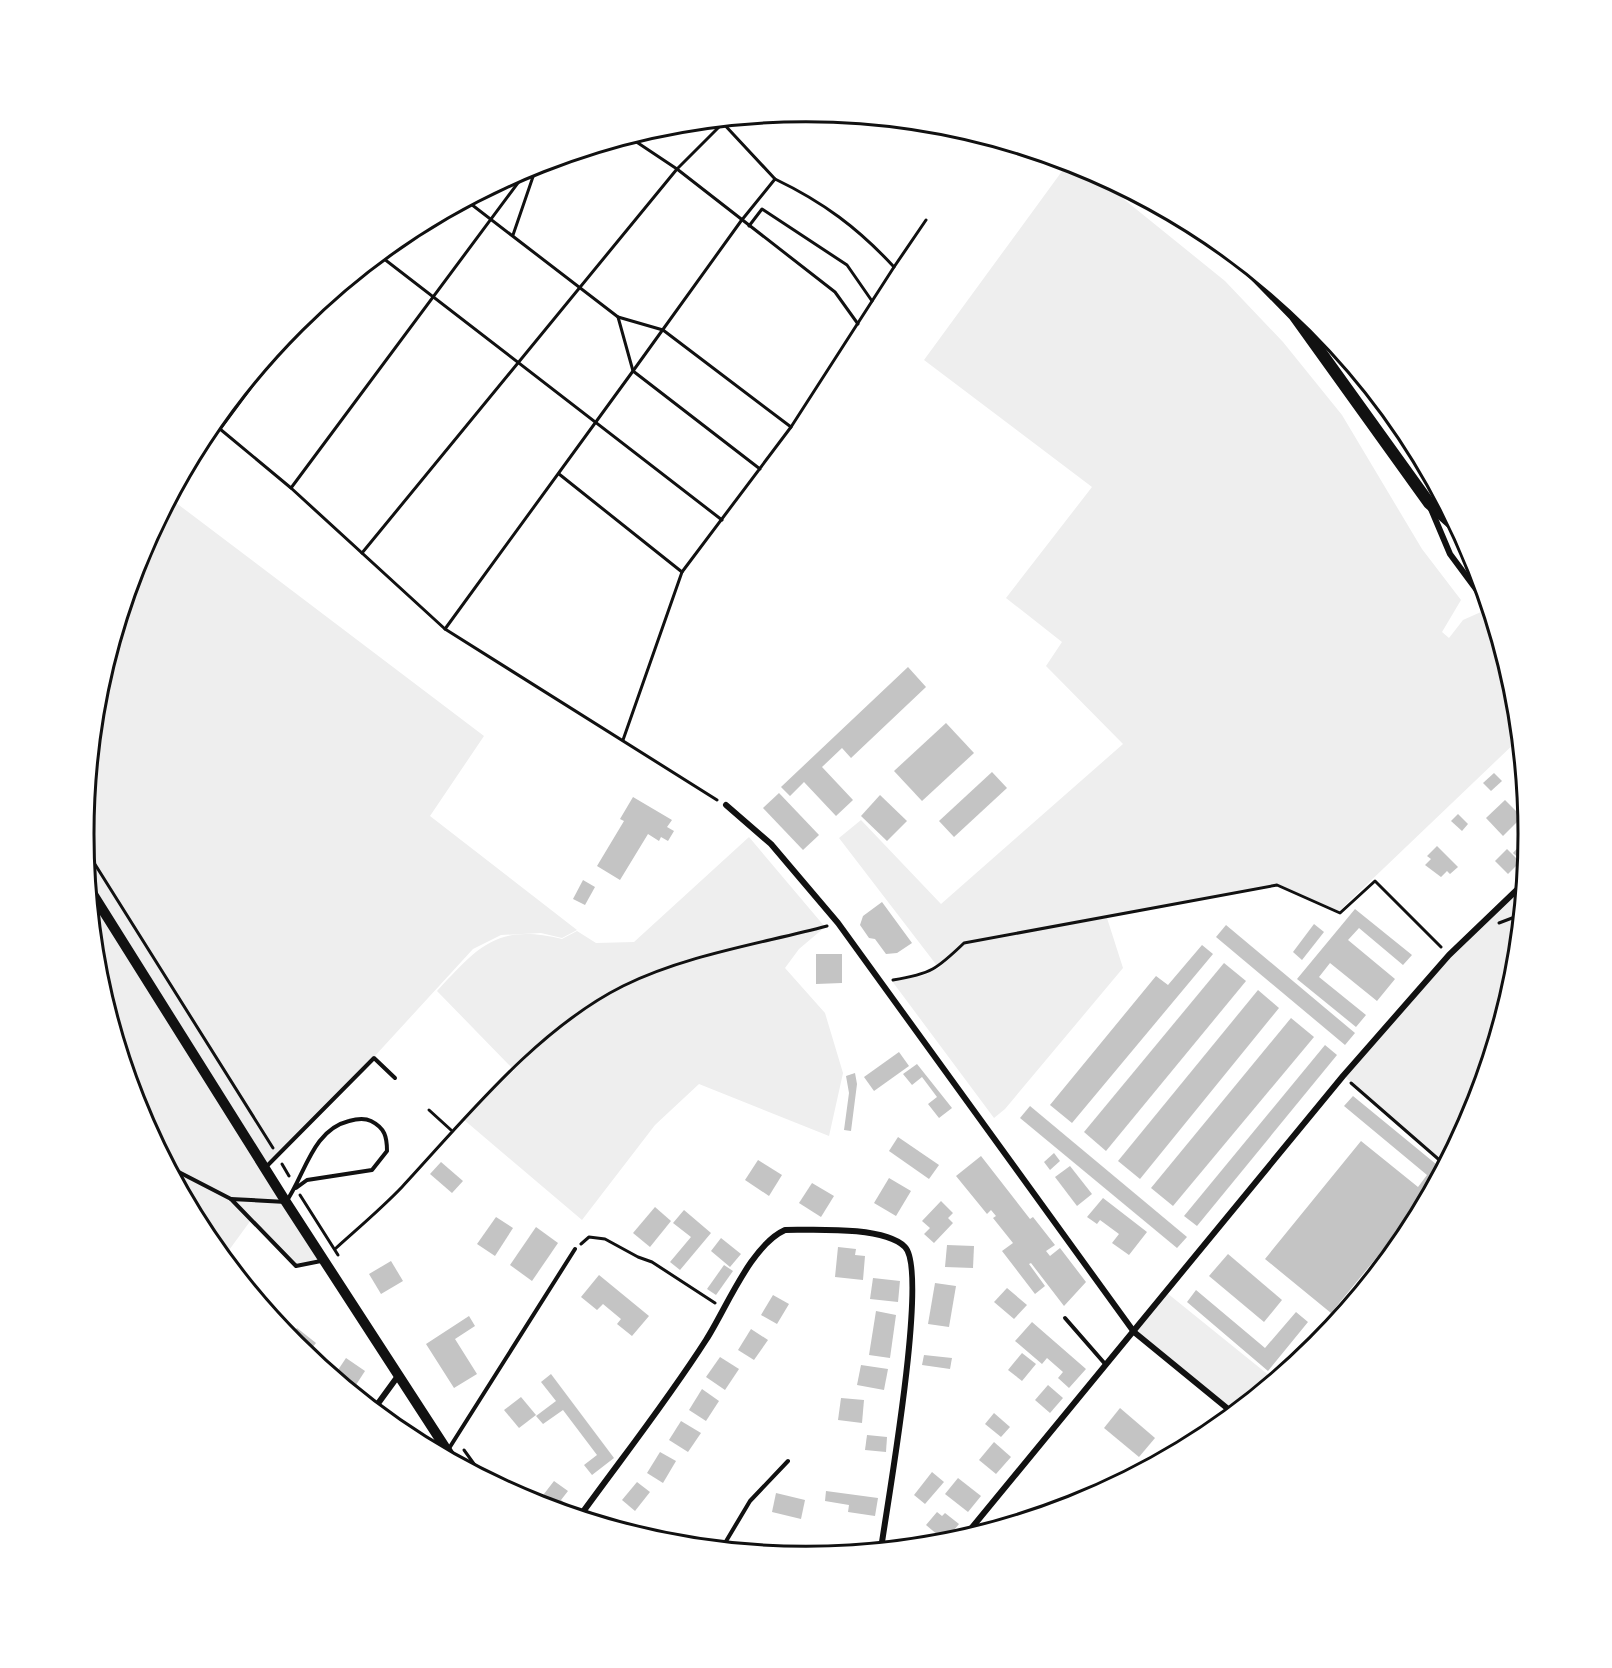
<svg xmlns="http://www.w3.org/2000/svg" width="1612" height="1668" viewBox="0 0 1612 1668" font-family="'Alegreya Sans',sans-serif">
<style>
.green{fill:#eee}
.building{fill:#c4c4c4}
.lines{fill:none;stroke-linecap:round;stroke-linejoin:round}
.path{stroke:#111;stroke-width:3}
.service{stroke:#111;stroke-width:4}
.minor{stroke:#111;stroke-width:6}
.tertiary{stroke:#111;stroke-width:10}
.secondary{stroke:#111;stroke-width:12}
.rim{fill:none;stroke:#111;stroke-width:3}
</style>
<rect width="100%" height="100%" fill="#fff"/>
<g class="green">
<path d="M1068,163L1089,171L1225,281L1283,342L1342,415L1422,549L1461,600L1442,632L1449,638L1463,620L1481,612C1507,635 1515,704 1519,739L1339,911L1277,884L963,942L938,967L839,838L861,820L941,904L1123,744L1046,666L1062,642L1006,598L1092,487L924,360Z"/>
<path d="M171,499L484,736L430,816L577,930L562,938L541,933L501,935L473,949L373,1058L265,1167L89,885L84,834L98,693L139,557Z"/>
<path d="M749,837L825,927L799,949L785,968L825,1013L843,1073L829,1136L699,1084L655,1125L582,1220L463,1119L514,1070L437,991C478,947 497,923 562,939L577,931L596,943L634,942Z"/>
<path d="M1523,884L1514,975L1473,1111L1444,1164L1344,1076L1449,955Z"/>
<path d="M90,891L284,1201L232,1197L169,1166L139,1110L98,975Z"/>
<path d="M1107,918L1123,968L1005,1109L994,1118L892,981L922,976L939,968L964,943Z"/>
<path d="M170,1168L233,1200L285,1203L324,1259L296,1266L251,1220L224,1257L205,1235Z"/>
<path d="M1411,1227L1316,1345L1233,1413L1136,1332L1167,1293L1271,1377L1327,1325Z"/>
</g>
<g class="building">
<path d="M908,667L926,687L851,758L842,748L822,767L853,800L836,816L804,782L790,796L781,787Z"/>
<path d="M946,723L974,753L922,801L894,771Z"/>
<path d="M992,772L1007,788L954,837L939,821Z"/>
<path d="M1494,773L1502,781L1491,791L1483,783Z"/>
<path d="M779,793L819,835L803,850L763,808Z"/>
<path d="M880,795L907,821L887,841L861,816Z"/>
<path d="M633,797L672,820L667,827L674,831L668,841L661,837L659,841L648,834L620,880L597,866L624,821L620,819Z"/>
<path d="M1505,800L1522,817L1503,836L1486,818Z"/>
<path d="M1458,814L1468,824L1462,831L1451,821Z"/>
<path d="M1521,844L1527,849L1525,864L1513,853Z"/>
<path d="M1437,846L1458,867L1450,874L1447,871L1441,877L1425,865L1431,859L1427,856Z"/>
<path d="M1507,849L1520,862L1508,874L1495,861Z"/>
<path d="M583,880L595,887L585,905L573,899Z"/>
<path d="M882,902L912,943L897,953L886,954L875,939L869,938L860,925L863,916Z"/>
<path d="M1355,909L1412,955L1403,965L1359,928L1348,940L1395,979L1377,1001L1330,963L1319,977L1366,1015L1356,1027L1297,979Z"/>
<path d="M1314,924L1324,932L1302,960L1293,952Z"/>
<path d="M1226,925L1355,1033L1345,1045L1216,937Z"/>
<path d="M1202,945L1213,954L1072,1123L1050,1105L1156,976L1168,985Z"/>
<path d="M816,954H842V983L816,984Z"/>
<path d="M1224,963L1246,981L1106,1151L1084,1132Z"/>
<path d="M1258,990L1279,1008L1140,1179L1118,1161Z"/>
<path d="M1291,1018L1314,1037L1173,1206L1151,1188Z"/>
<path d="M1325,1045L1337,1055L1197,1226L1184,1216Z"/>
<path d="M899,1052L909,1066L874,1091L864,1077Z"/>
<path d="M917,1064L952,1108L939,1118L928,1104L937,1097L922,1077L912,1085L903,1074Z"/>
<path d="M855,1073L857,1084L851,1131L844,1130L849,1093L846,1076Z"/>
<path d="M1353,1096L1442,1169L1427,1196L1331,1313L1265,1259L1361,1141L1418,1187L1427,1175L1344,1106Z"/>
<path d="M1030,1106L1187,1237L1177,1248L1020,1118Z"/>
<path d="M898,1137L939,1165L929,1179L889,1151Z"/>
<path d="M1054,1153L1060,1161L1050,1170L1044,1162Z"/>
<path d="M981,1156L1030,1219L1033,1217L1055,1245L1046,1251L1050,1256L1060,1248L1086,1282L1064,1306L1031,1263L1029,1264L1045,1286L1035,1294L1002,1251L1013,1243L993,1218L996,1216L991,1210L987,1214L956,1176Z"/>
<path d="M758,1160L782,1175L769,1196L745,1180Z"/>
<path d="M441,1162L463,1181L452,1193L430,1174Z"/>
<path d="M1070,1166L1092,1194L1077,1206L1055,1177Z"/>
<path d="M889,1178L911,1191L896,1216L874,1203Z"/>
<path d="M812,1183L834,1196L821,1217L799,1203Z"/>
<path d="M1103,1198L1147,1232L1129,1255L1112,1243L1119,1234L1100,1220L1097,1224L1087,1217Z"/>
<path d="M941,1201L953,1213L948,1218L953,1223L934,1243L924,1234L930,1228L922,1221Z"/>
<path d="M655,1207L671,1221L650,1247L633,1233Z"/>
<path d="M684,1210L711,1233L680,1270L670,1262L691,1237L673,1223Z"/>
<path d="M496,1217L513,1228L495,1256L477,1244Z"/>
<path d="M536,1227L558,1243L532,1281L510,1265Z"/>
<path d="M721,1238L741,1254L730,1267L711,1251Z"/>
<path d="M947,1245L974,1246L973,1268L945,1267Z"/>
<path d="M838,1247L856,1249L855,1255L865,1256L863,1280L835,1277Z"/>
<path d="M1228,1254L1282,1300L1264,1322L1209,1276Z"/>
<path d="M391,1261L403,1281L381,1294L369,1274Z"/>
<path d="M724,1265L733,1271L716,1295L707,1289Z"/>
<path d="M236,1268L261,1296L258,1299L235,1270Z"/>
<path d="M599,1275L649,1316L632,1336L617,1324L621,1319L603,1304L597,1310L581,1297Z"/>
<path d="M873,1278L900,1281L898,1302L870,1299Z"/>
<path d="M935,1283L956,1286L949,1327L928,1324Z"/>
<path d="M1007,1288L1027,1305L1014,1319L994,1302Z"/>
<path d="M1196,1290L1265,1348L1296,1312L1308,1322L1268,1371L1187,1302Z"/>
<path d="M773,1295L789,1304L777,1324L761,1315Z"/>
<path d="M876,1311L896,1315L890,1358L869,1355Z"/>
<path d="M469,1316L475,1326L455,1339L477,1374L454,1388L426,1344Z"/>
<path d="M1032,1322L1086,1369L1069,1388L1058,1378L1063,1372L1047,1358L1042,1364L1015,1341Z"/>
<path d="M297,1328L316,1343L307,1354L289,1337Z"/>
<path d="M751,1329L768,1340L754,1360L738,1350Z"/>
<path d="M1022,1353L1036,1364L1022,1381L1008,1370Z"/>
<path d="M924,1355L952,1358L950,1369L922,1365Z"/>
<path d="M720,1357L739,1369L725,1390L706,1377Z"/>
<path d="M346,1358L365,1371L352,1391L334,1376Z"/>
<path d="M861,1365L888,1369L884,1390L857,1385Z"/>
<path d="M551,1374L614,1458L592,1475L584,1465L597,1455L563,1410L543,1424L536,1416L556,1401L541,1382Z"/>
<path d="M1048,1385L1063,1398L1050,1413L1035,1400Z"/>
<path d="M702,1389L719,1401L706,1421L689,1410Z"/>
<path d="M521,1397L536,1415L519,1428L504,1410Z"/>
<path d="M841,1398L864,1400L862,1423L838,1420Z"/>
<path d="M1120,1408L1155,1438L1139,1457L1104,1428Z"/>
<path d="M994,1413L1010,1427L1001,1437L985,1424Z"/>
<path d="M681,1421L701,1433L688,1452L669,1440Z"/>
<path d="M867,1435L887,1437L886,1452L865,1450Z"/>
<path d="M994,1442L1011,1457L996,1474L979,1460Z"/>
<path d="M660,1452L676,1461L663,1483L647,1473Z"/>
<path d="M932,1472L944,1482L925,1504L914,1495Z"/>
<path d="M958,1478L981,1496L968,1512L945,1494Z"/>
<path d="M554,1481L568,1491L561,1500L567,1505L563,1511L537,1503Z"/>
<path d="M637,1482L650,1492L635,1511L622,1500Z"/>
<path d="M826,1491L878,1498L875,1516L848,1512L849,1505L825,1501Z"/>
<path d="M776,1493L805,1500L801,1519L772,1512Z"/>
<path d="M937,1512L942,1516L945,1513L959,1524L945,1541L926,1525Z"/>
</g>
<g class="lines">
<g class="path">
<path d="M720,120L775,179"/>
<path d="M629,137L677,169L835,292L858,324"/>
<path d="M529,168L291,488L445,629L717,800"/>
<path d="M749,226L762,209L847,265L872,301"/>
<path d="M513,235L537,165"/>
<path d="M379,255L722,520"/>
<path d="M894,267L926,220"/>
<path d="M618,317L663,330L791,427"/>
<path d="M213,424L220,429"/>
<path d="M559,474L682,572"/>
<path d="M291,488L220,429L303,317"/>
<path d="M362,553L677,169L722,124"/>
<path d="M445,629L633,371L618,317L467,201"/>
<path d="M623,740L682,572L791,427L894,267C858,228 823,202 775,179L741,221L633,371L760,469"/>
<path d="M86,850L273,1148"/>
<path d="M1499,923L1520,915"/>
<path d="M893,980C931,974 937,969 964,943L1277,885L1340,913L1375,881L1441,947"/>
<path d="M1351,1083L1444,1164"/>
<path d="M429,1110L451,1130"/>
<path d="M282,1164L289,1176"/>
<path d="M300,1195L338,1255"/>
<path d="M581,1244L589,1237L605,1239L638,1257L652,1262L715,1303"/>
<path d="M335,1249C357,1229 381,1209 402,1187C466,1118 537,1029 623,986C686,955 759,944 827,926"/>
<path d="M464,1450L482,1475"/>
</g>
<g class="service">
<path d="M169,1167L231,1199L296,1266L321,1261"/>
<path d="M265,1168L374,1058L395,1078"/>
<path d="M231,1199L286,1202C305,1175 312,1130 349,1121C356,1119 365,1118 371,1121C385,1128 387,1137 387,1151L372,1170L307,1180L296,1188"/>
<path d="M1065,1318L1106,1365"/>
<path d="M448,1450L575,1249"/>
<path d="M722,1548L750,1501L788,1461"/>
</g>
<g class="minor">
<path d="M1431,509L1450,554L1487,604"/>
<path d="M726,805L771,844L838,923L1134,1332L1233,1413"/>
<path d="M374,1409L398,1376"/>
<path d="M580,1516C622,1458 667,1401 706,1340C726,1309 751,1245 785,1230C814,1230 884,1226 905,1247C929,1271 887,1505 881,1549"/>
<path d="M965,1536L1343,1076L1449,955L1523,884"/>
</g>
<path class="tertiary" d="M89,888L286,1202L454,1461"/>
<path class="secondary" d="M1244,264L1294,315L1429,503L1457,528"/>
</g>
<path d="M0 0H1612V1668H0ZM94 834a712 712 0 1 1 1424 0a712 712 0 1 1-1424 0Z" fill="#fff" fill-rule="evenodd"/>
<path class="rim" d="M94 834a712 712 0 1 1 1424 0a712 712 0 1 1-1424 0Z"/>
</svg>
